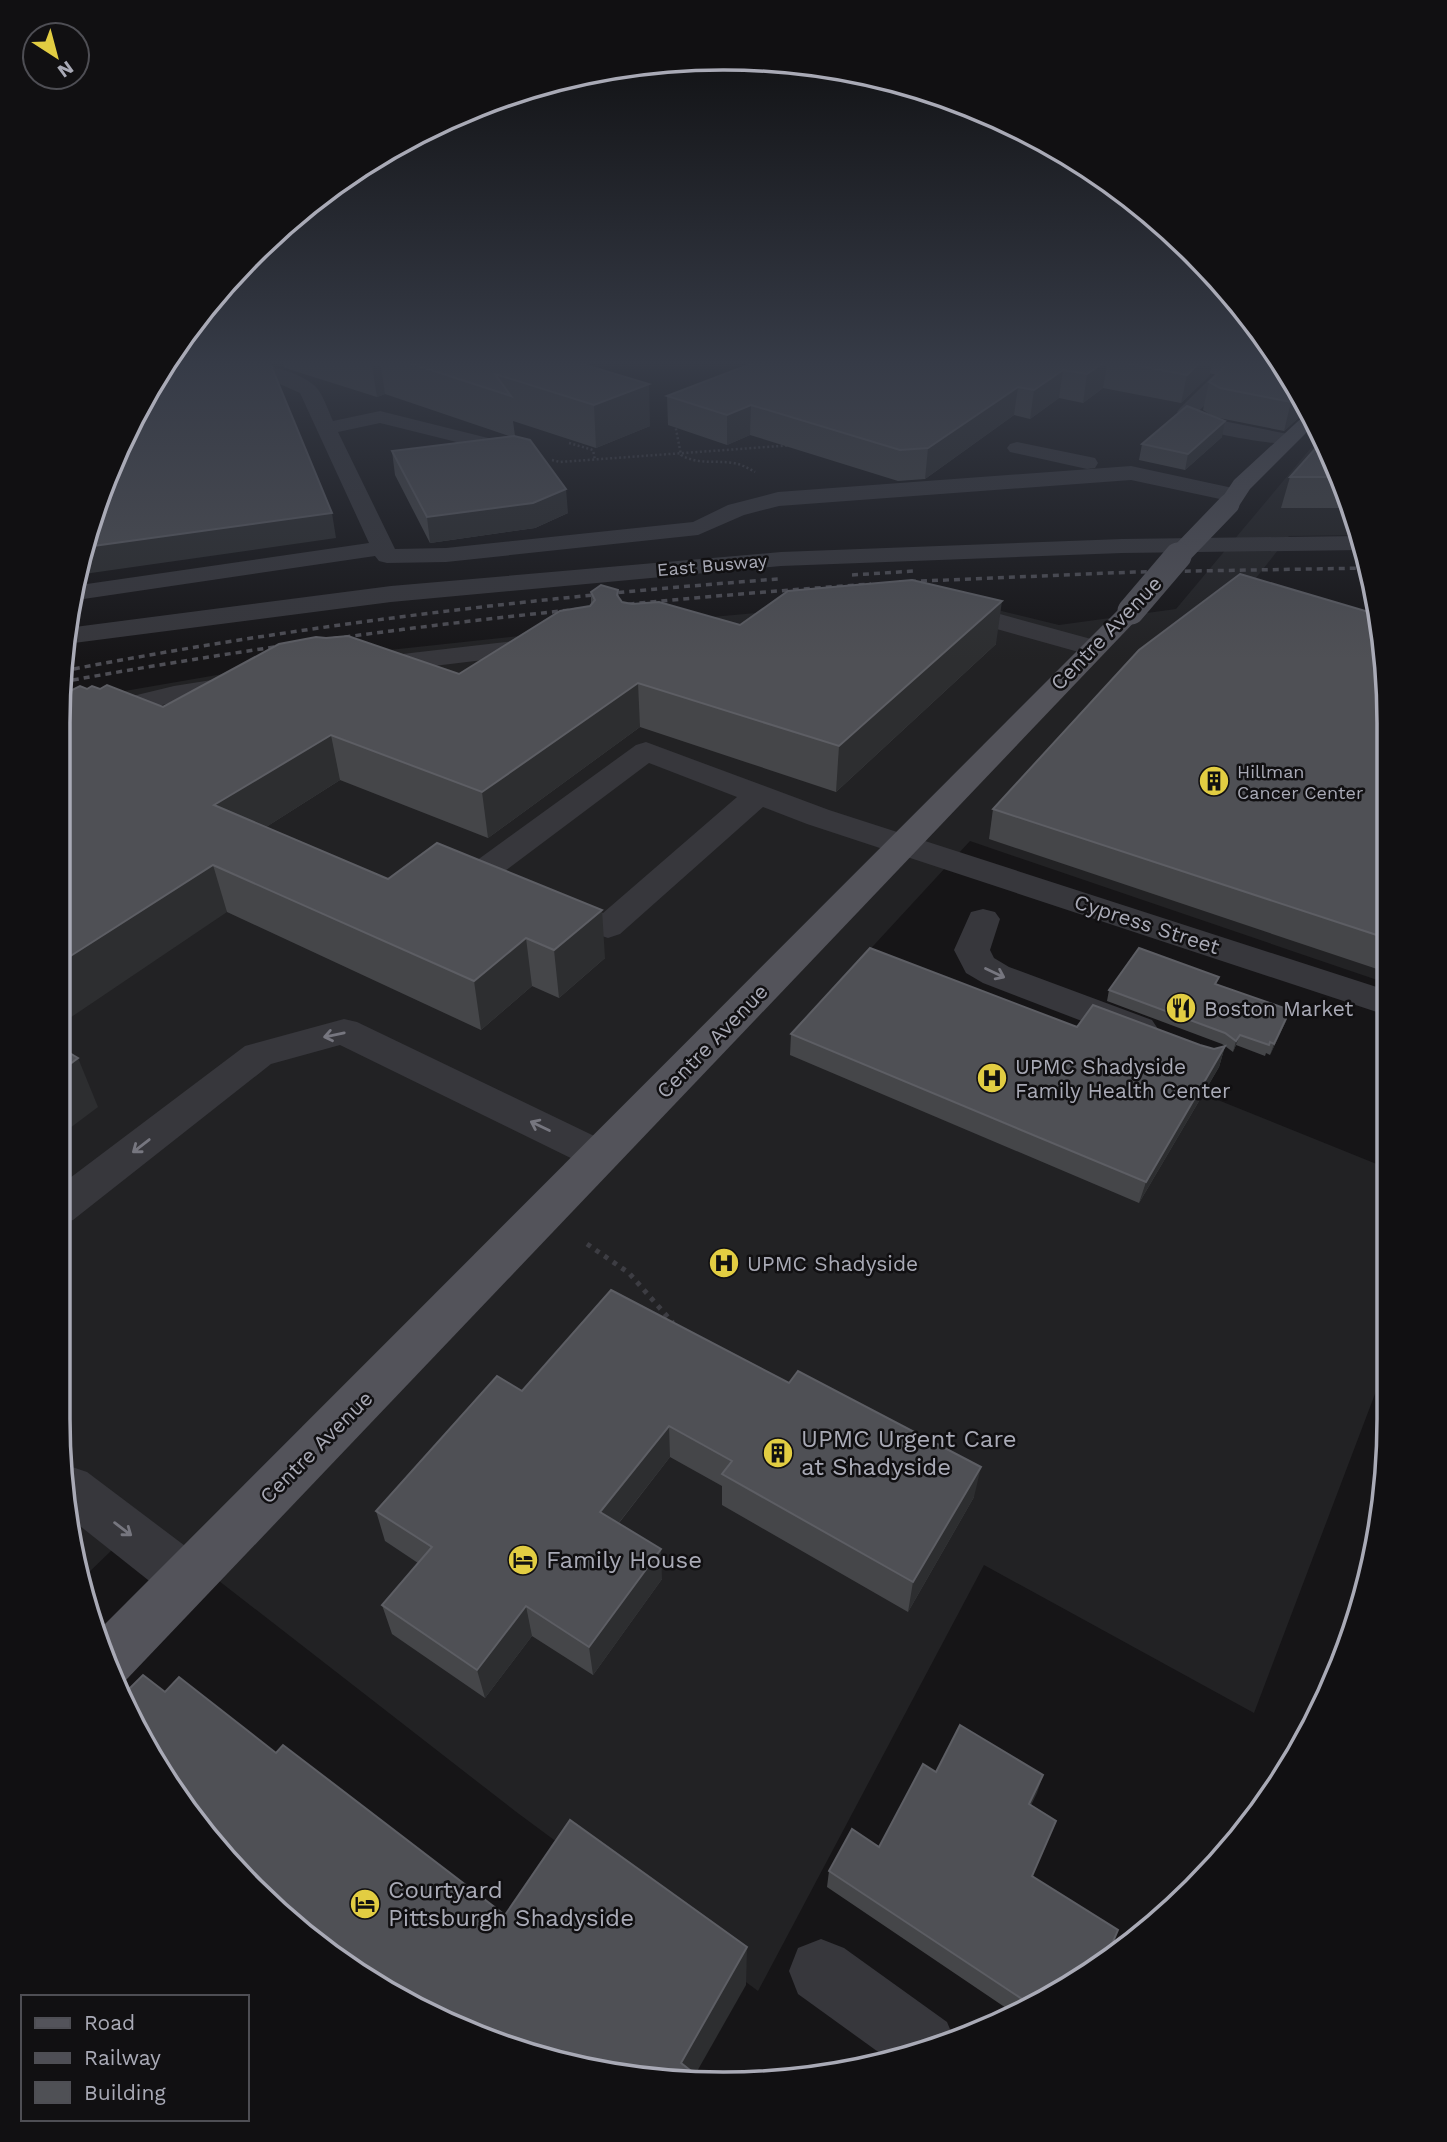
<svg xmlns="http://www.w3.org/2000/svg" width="1447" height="2142" viewBox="0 0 1447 2142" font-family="'Work Sans',sans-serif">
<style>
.built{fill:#222224}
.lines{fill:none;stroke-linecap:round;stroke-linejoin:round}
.path-far1{stroke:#3d3d43;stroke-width:2.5;stroke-dasharray:2 2.5;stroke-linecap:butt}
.path{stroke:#3d3d43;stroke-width:5;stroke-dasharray:4.5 6;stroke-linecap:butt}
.minor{fill:#37373c;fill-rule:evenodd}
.major{fill:#53535a;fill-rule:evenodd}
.rail{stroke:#4e4e55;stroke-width:3.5;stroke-dasharray:6 5;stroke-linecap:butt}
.major-bridge-far1{stroke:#53535a;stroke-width:21}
.major-bridge{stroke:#53535a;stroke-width:27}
.wall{fill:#454649}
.shaded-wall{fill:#2d2e30}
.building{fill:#4f5055;stroke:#5d5e64;stroke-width:2}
.oneway{stroke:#76767f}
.labels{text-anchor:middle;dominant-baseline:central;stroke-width:5;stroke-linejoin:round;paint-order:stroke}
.far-street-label{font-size:18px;fill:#a9aab6;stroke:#111012}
.far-poi-label{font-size:18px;fill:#a9aab6;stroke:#111012;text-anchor:start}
.street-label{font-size:21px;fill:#a9aab6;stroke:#111012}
.poi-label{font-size:21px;fill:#a9aab6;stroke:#111012;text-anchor:start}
.near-poi-label{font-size:24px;fill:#a9aab6;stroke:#111012;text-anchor:start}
.rim{fill:none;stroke:#a9aab6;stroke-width:3.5}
</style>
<rect width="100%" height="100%" fill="#161517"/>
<path class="built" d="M1321,436L1338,468L1359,535L1289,536L1245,592L1389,724V984L970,841L863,957L1389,1169V1357L1254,1713L984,1565L758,1991L515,1811L142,1521L84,1577L58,1418V724L113,693L315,658L603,627L855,604L981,606L1059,625L1176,609Z"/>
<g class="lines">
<g class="path-far1">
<path d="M675,424L681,455C698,465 714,460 733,463C741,464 748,468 755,472"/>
<path d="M569,443L593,450L595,460"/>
<path d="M552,460L560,462L794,445"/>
</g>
<path class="path" d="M587,1244L629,1273L673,1323"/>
<g class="minor">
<path d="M197,360C229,360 290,363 315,386C323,394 328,410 333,421L380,411L528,448L532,452L528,456L521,458L380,423L338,432L395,549L446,548L693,522L728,505L778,492L1131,466L1242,490L1245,495L1242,500L1234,502L1131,480L779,506L744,515L698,535L446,562L387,563L379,561L375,556L70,601L73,586L369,543L300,393L266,378L199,364Z"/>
<path d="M1229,365L1238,371L1199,411L1213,419L1293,435L1296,439L1293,443L1286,445C1257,440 1195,436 1177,412L1180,408L1222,367Z"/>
<path d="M1017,442L1095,458L1098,463L1095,468L1087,469L1010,452L1007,448L1010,444Z"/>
<path d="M1359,536L1363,550H1361L1122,553L781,566L391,602L66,644L67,628L391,586L781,552L1122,539Z"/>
<path d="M949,604L989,611L1102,642L1106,648L1102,654L1093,656L986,626L940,617L936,612L940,607Z"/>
<path d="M548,637L557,639L561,645L557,651L368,674L358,672L354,666L358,660L368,658Z"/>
<path d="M243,675L253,677L257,683L253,689L174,702L128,714L58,743V724L108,702L174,686Z"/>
<path d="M646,742L829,810L1389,991V1016L807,824L763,807L620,934L608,938L596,934L465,883L460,876L465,869L636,745ZM649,763L737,797L603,913L501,874Z"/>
<path d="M983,909L995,912L1000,919L990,950L994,958L1009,967L1152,1020L1158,1029L1152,1038L1139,1041L1126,1038L983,983L966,973L954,950L971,912Z"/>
<path d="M344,1019L357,1022L615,1146L621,1156L615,1166L601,1171L587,1166L340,1045L271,1064L73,1220L58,1225V1187L245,1046Z"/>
<path d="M69,1466L87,1472L205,1561L212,1578L205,1595L186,1603L167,1595L75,1522L66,1467Z"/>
<path d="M821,1939L844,1948L947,2022L952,2034L888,2059L798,1994L789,1971L798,1948Z"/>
</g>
<g class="major">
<path d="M1161,360H1200L1273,373L1283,379L1273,385L1170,366Z"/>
<path d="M1308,412L1315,424L1250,489L1237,509H1221L1218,504L1234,480Z"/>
<path d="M1131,603L1140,606L1144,611L1140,616L126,1680L118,1683L94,1635L1122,606Z"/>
</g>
<g class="rail">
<path d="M852,575L914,571"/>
<path d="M899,582L1134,572L1369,568"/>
<path d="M63,671C300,625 538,597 778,579"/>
<path d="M62,682C330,633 599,603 871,584"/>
</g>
<path class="major-bridge-far1" d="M1177,558L1229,504"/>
<path class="major-bridge" d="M1131,611L1178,556"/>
</g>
<g class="wall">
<path d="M283,360H569L650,426L596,448L513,421L515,436L568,513L535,528L430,543L395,475L392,451L509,436L385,394L377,397L285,368Z"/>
<path d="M761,360H1280L1278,363L1283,364L1307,410L1284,431L1214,417L1203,410L1209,382L1229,363L1213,360L1209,376L1181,403L1103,388L1083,403L1059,398L1030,419L1014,415L925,479L898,481L750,435L727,445L668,425L667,396Z"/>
<path d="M1312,419L1322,438L1307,435Z"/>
<path d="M1222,437L1185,470L1139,460L1142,444Z"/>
<path d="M1338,468L1350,508H1281L1290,477Z"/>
<path d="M618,590L619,598L622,602L740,625L996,644L836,792L640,727L488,838L340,780L266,827L388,879L605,958L559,998L532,986L481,1030L227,912L87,689L163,707L459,674L590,606L591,605V592Z"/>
<path d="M1389,724V973L989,839L993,809Z"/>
<path d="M1217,985L1290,1010L1286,1021L1270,1055L1266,1053L1265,1056L1236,1045L1233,1052L1225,1046L1219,1067L1139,1203L790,1055L791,1034L1077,1027L1200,1045L1214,1049L1225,1046L1222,1044L1107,1001L1109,990Z"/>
<path d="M522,1391L974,1497L908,1612L722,1505V1486L670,1457L619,1523L662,1579L593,1675L532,1636L485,1698L392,1634L382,1605L418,1563L385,1541L376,1511Z"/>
<path d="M936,1772L1043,1775L1031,1805L1049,1838L1032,1876L1056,1995L1012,2012L827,1887L829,1871L879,1847Z"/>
</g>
<g class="shaded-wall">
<path d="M371,360H380L385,394L377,397Z"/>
<path d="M1108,360L1103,388L1083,403L1087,374Z"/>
<path d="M1203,360H1213L1209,376L1181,403L1187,375Z"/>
<path d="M1272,360H1281L1269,371Z"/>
<path d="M1063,370L1059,398L1030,419L1034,390Z"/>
<path d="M649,384L650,426L596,448L594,405Z"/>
<path d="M1018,387L1014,415L925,479L928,448Z"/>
<path d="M1299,395L1307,410L1284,431L1291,402Z"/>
<path d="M751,405L750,435L727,445V415Z"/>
<path d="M1225,421L1222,437L1185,470L1188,454Z"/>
<path d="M566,489L568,513L535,528L430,543L427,517Z"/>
<path d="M332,513L336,538L77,575L86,547Z"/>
<path d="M1002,601L996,644L836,792L839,746Z"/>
<path d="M638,683L640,727L488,838L482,792Z"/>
<path d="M331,735L340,780L227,852L214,805Z"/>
<path d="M213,865L227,912L58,1026V964Z"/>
<path d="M602,910L605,958L559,998L554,950Z"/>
<path d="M526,938L532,986L481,1030L474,981Z"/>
<path d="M1290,1010L1286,1021L1270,1055L1274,1044Z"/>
<path d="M1240,1035L1236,1045L1233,1052L1236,1041Z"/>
<path d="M1225,1046L1219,1067L1139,1203L1146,1182Z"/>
<path d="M78,1058L98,1107L58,1137V1073Z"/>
<path d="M669,1426L670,1457L603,1543L600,1512Z"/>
<path d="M981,1467L974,1497L908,1612L913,1582Z"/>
<path d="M661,1549L662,1579L593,1675L589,1647Z"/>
<path d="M526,1606L532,1636L485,1698L477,1670Z"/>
<path d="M1043,1775L1037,1793L1023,1822L1029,1804Z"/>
<path d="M747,1947L746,1985L691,2082L681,2063Z"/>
</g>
<g class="building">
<path d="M185,360H205L227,364L241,360H259L270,363L332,513L86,547L127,429L171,366Z"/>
<path d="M400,360H569L649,384L594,405L495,374L511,396Z"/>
<path d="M761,360H1203L1187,375L1108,360L1087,374L1063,370L1034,390L1018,387L928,448L900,450L751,405L727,415L667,396Z"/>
<path d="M1232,360H1260L1283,364L1299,395L1291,402L1220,388L1209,382Z"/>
<path d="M1187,406L1225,421L1188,454L1142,444Z"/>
<path d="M514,436L530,440L566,489L533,503L427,517L392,451Z"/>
<path d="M1323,440L1338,468L1341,477H1290Z"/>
<path d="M1240,574L1379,615L1389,724V939L993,809L1139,650Z"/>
<path d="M912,580L1002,601L839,746L638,683L482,792L331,735L214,805L388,879L437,843L602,910L554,950L526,938L474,981L213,865L58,964V724L60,696L80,686L87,689L92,686L100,689L107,685L163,707L279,644L316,637L326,638L348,636L459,674L560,611L590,606L595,600L591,592L601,585L618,590L617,595L622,602L632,604L659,602L740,625L788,591Z"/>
<path d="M870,948L1077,1027L1093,1005L1200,1045L1214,1049L1225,1046L1146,1182L791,1034Z"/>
<path d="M1139,948L1219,977L1215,984L1290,1010L1274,1044L1270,1042L1269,1045L1240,1035L1236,1041L1225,1033L1109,990Z"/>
<path d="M58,1046L78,1058L58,1073Z"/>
<path d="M611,1290L789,1383L798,1371L981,1467L913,1582L722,1474L732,1461L669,1426L600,1512L661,1549L589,1647L526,1606L477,1670L382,1605L432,1547L376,1511L497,1376L522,1391Z"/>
<path d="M143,1675L165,1692L179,1677L276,1753L283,1745L505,1915L570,1820L747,1947L681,2063L704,2081L680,2083L469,2034L318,1946L170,1789L124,1694Z"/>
<path d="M960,1725L1043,1775L1029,1804L1056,1821L1032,1876L1118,1930L1107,1956L1056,1995L1031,2005L829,1871L852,1829L879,1847L923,1764L936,1772Z"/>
</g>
<defs><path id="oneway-shaft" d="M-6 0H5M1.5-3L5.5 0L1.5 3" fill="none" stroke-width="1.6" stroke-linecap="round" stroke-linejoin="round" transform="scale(1.75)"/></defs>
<g class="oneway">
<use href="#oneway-shaft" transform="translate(995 973) rotate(25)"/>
<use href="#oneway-shaft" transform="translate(334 1035) rotate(168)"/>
<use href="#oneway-shaft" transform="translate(540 1126) rotate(-154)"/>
<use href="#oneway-shaft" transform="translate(141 1146) rotate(142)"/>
<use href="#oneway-shaft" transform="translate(123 1529) rotate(37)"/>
</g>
<linearGradient id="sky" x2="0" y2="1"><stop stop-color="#0c0c0d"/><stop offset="0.55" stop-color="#363b47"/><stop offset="1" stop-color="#363b47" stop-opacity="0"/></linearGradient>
<rect width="1447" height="660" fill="url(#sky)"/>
<defs>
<g id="building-disc" transform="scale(1.575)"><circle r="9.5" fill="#e2cd42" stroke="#111012"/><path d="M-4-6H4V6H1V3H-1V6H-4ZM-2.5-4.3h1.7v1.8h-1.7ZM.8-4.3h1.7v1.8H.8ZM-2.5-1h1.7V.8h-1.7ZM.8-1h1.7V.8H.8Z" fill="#111"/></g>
<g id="restaurant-disc" transform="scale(1.575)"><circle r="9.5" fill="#e2cd42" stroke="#111012"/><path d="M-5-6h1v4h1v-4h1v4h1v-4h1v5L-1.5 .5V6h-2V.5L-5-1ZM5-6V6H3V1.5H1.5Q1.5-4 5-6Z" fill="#111"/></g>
<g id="hospital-disc" transform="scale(1.575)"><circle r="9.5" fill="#e2cd42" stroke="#111012"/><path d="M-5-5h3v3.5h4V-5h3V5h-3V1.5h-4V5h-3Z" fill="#111"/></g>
<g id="hotel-disc" transform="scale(1.575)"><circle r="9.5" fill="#e2cd42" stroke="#111012"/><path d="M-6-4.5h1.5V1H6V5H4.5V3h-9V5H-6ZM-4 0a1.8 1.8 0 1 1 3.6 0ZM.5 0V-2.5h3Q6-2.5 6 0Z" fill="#111"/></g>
</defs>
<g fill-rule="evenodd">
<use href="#building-disc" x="1214" y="781"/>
<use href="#restaurant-disc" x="1181" y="1008"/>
<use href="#hospital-disc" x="992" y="1078"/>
<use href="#hospital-disc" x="724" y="1263"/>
<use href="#building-disc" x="778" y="1453"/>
<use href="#hotel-disc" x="523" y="1560"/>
<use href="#hotel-disc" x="365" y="1904"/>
</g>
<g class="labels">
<g class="far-street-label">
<text transform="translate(712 565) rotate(-5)">East Busway</text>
</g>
<g class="far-poi-label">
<text x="1237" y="771">Hillman<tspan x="1237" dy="21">Cancer Center</tspan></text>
</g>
<g class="street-label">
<text transform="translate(1106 633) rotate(-46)">Centre Avenue</text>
<text transform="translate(1147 924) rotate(18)">Cypress Street</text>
<text transform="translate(712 1041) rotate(-46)">Centre Avenue</text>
<text transform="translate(316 1447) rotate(-45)">Centre Avenue</text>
</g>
<g class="poi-label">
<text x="1204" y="1008">Boston Market</text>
<text x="1015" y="1066">UPMC Shadyside<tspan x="1015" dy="24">Family Health Center</tspan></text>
<text x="747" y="1263">UPMC Shadyside</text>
</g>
<g class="near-poi-label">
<text x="801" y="1439">UPMC Urgent Care<tspan x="801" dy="28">at Shadyside</tspan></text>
<text x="546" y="1560">Family House</text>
<text x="388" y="1890">Courtyard<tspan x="388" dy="28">Pittsburgh Shadyside</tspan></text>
</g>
</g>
<path d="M0 0H1447V2142H0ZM723 70H724A653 653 0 0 1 1377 723V1419A653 653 0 0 1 724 2072H723A653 653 0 0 1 70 1419V723A653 653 0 0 1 723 70Z" fill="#111012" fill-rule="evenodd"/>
<path class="rim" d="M723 70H724A653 653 0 0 1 1377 723V1419A653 653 0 0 1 724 2072H723A653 653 0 0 1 70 1419V723A653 653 0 0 1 723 70Z"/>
<rect x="21" y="1995" width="228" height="126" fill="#111012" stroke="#4e4e54" stroke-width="2"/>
<rect x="35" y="2018" width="35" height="10" fill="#53535a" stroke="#4e4e54" stroke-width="2"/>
<text x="84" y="2030" font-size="21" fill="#a9aab6">Road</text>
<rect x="35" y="2053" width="35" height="10" fill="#4e4e55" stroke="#4e4e54" stroke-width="2"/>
<text x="84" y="2065" font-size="21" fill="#a9aab6">Railway</text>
<rect x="35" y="2082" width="35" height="21" fill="#4f5055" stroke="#4e4e54" stroke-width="2"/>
<text x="84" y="2100" font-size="21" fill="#a9aab6">Building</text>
<g transform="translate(56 56) rotate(144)"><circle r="33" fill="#111012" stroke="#4e4e54" stroke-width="2"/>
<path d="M0-5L12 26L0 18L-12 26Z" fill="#e2cd42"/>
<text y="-10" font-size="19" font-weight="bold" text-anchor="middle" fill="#a9aab6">N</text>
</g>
</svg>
